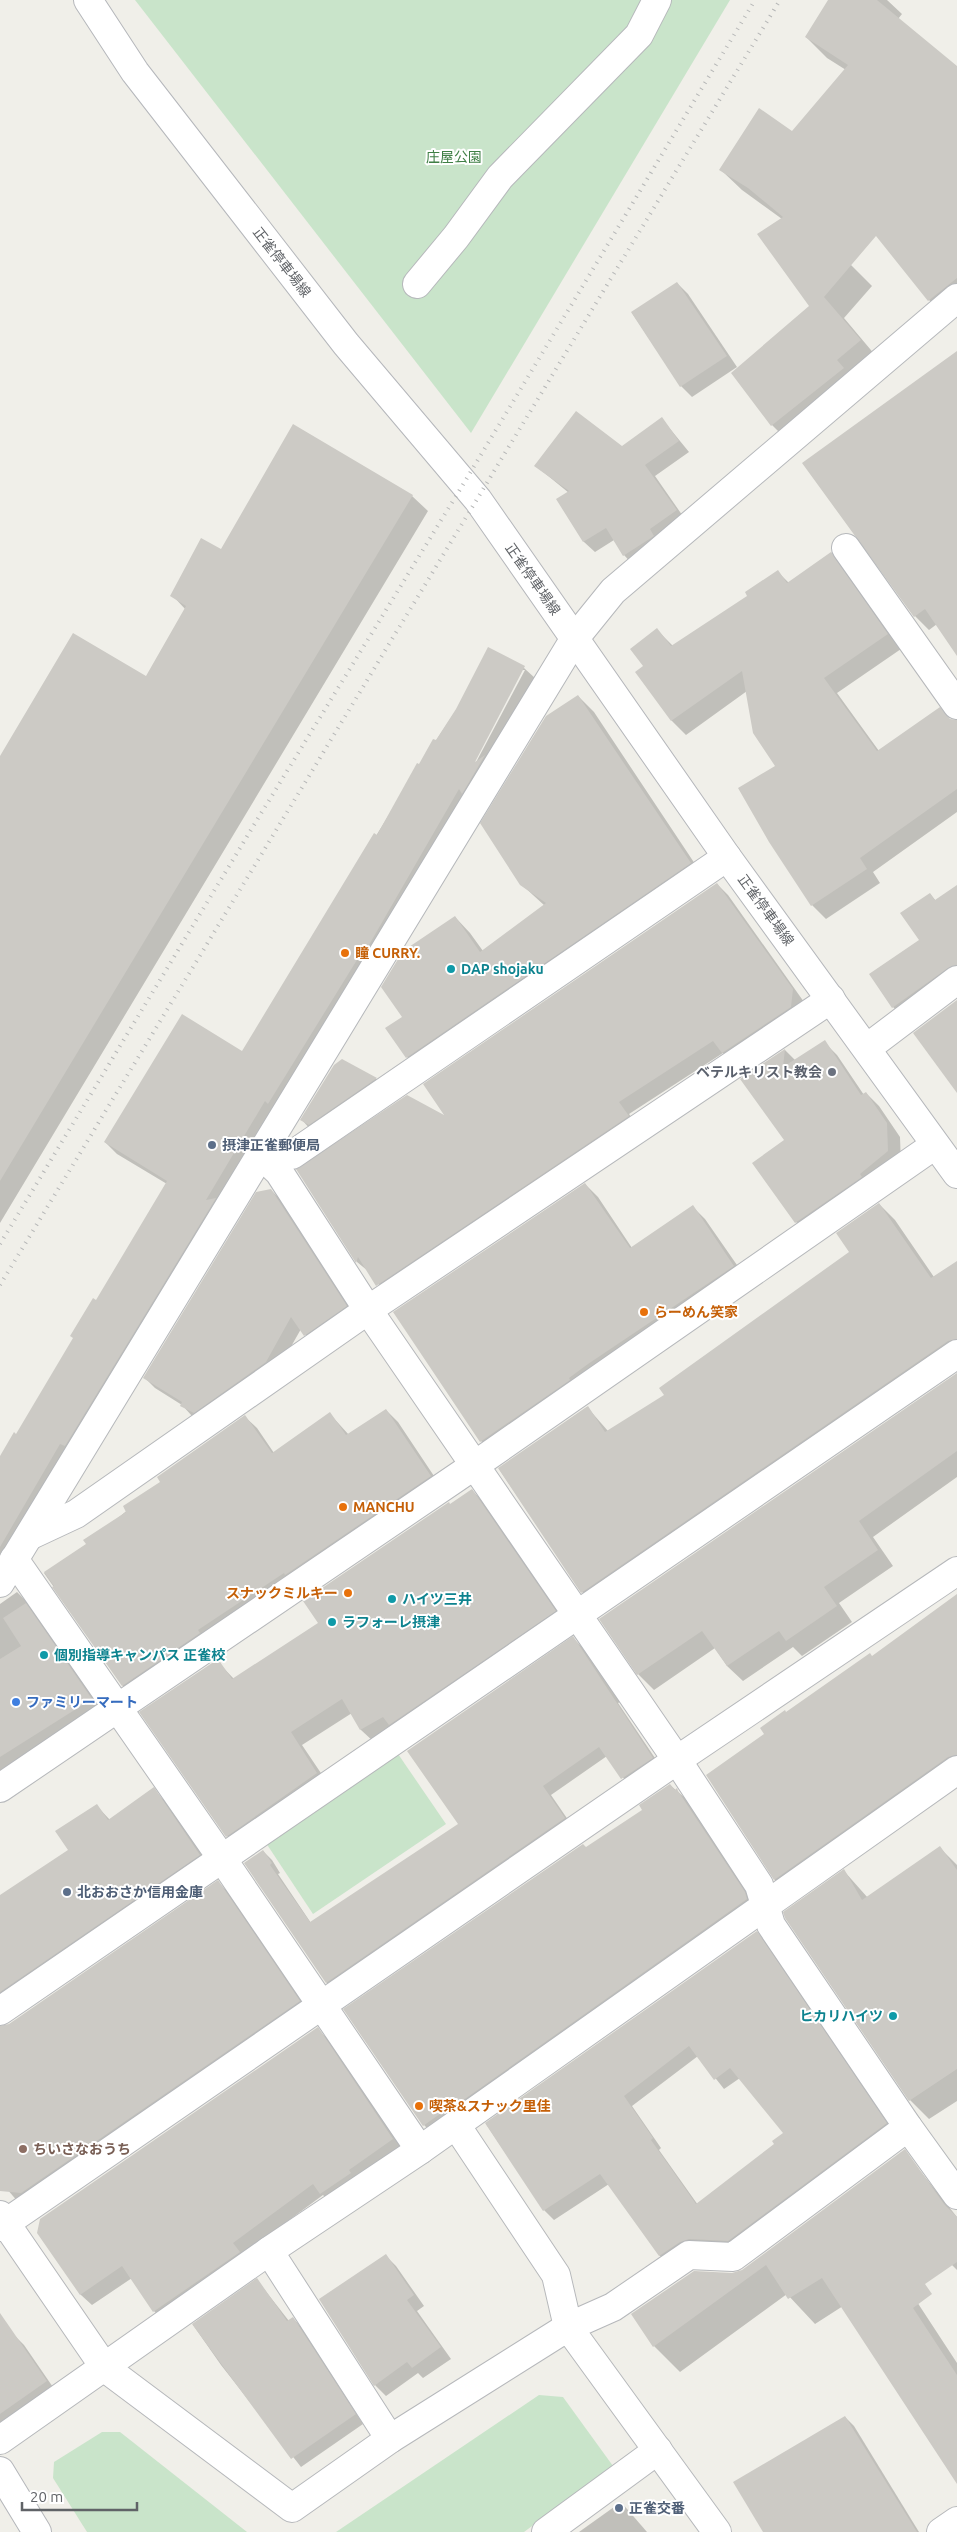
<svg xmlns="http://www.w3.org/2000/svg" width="957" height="2532" viewBox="0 0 957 2532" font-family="Ubuntu,'Noto Sans JP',sans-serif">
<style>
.green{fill:#c9e4ca}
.shadow{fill:#0003;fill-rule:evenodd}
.building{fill:#cccac5;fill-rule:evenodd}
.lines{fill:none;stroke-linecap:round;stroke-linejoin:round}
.street-casing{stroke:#b6b8bb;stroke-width:30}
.secondary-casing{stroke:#b5b7bb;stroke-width:30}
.street{stroke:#fff;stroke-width:28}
.secondary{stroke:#fff;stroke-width:28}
.rail{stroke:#b6b7b7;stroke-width:4;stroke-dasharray:1 6;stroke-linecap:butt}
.food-dot{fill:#e8710a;stroke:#fff;stroke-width:2}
.culture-dot{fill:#0f9aa8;stroke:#fff;stroke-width:2}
.worship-dot{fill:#6b7280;stroke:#fff;stroke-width:2}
.service-dot{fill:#5c6f8a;stroke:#fff;stroke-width:2}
.shop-dot{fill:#3f7fe0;stroke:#fff;stroke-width:2}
.education-dot{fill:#8d6e63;stroke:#fff;stroke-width:2}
.labels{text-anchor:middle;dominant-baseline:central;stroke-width:4;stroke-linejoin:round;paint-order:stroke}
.park-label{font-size:14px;fill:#3f7f45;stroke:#fff}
.street-label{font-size:14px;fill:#606367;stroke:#fff}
.food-label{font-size:14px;font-weight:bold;fill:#c56008;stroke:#fff;text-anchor:start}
.culture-label{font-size:14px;font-weight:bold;fill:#0d838f;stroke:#fff;text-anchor:start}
.worship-label{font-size:14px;font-weight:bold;fill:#5b616d;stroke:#fff;text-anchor:end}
.service-label{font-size:14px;font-weight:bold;fill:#4e5e75;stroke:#fff;text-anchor:start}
.shop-label{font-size:14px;font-weight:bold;fill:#366cbe;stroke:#fff;text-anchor:start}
.education-label{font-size:14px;font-weight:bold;fill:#785e54;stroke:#fff;text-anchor:start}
</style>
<rect width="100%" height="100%" fill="#f0efe9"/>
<g class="green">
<path d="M135,0H730L471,433Z"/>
<path d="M396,1751L446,1824L313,1914L264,1840Z"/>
<path d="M539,2395L563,2397L613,2466L524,2532H336Z"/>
<path d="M102,2432H120L247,2532H87L53,2478L54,2462Z"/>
</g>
<g class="shadow">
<path d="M830,0H887L902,14L898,19L957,68V302L943,314L929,300L866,221L839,253L872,286L844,318L881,362L793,446L772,425L733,373L811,306L782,219L742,190L721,170L793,133L846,70L827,58L806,37Z"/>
<path d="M677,283L688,294L737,367L692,397L681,386L632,313Z"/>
<path d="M957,352V654L937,624L929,630L915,616Z"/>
<path d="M662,419L689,452L655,476L687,522L634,566L624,555L614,540L595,552L584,542L558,499L569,493L536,466L622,448Z"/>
<path d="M412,496L428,511L0,1223V759L147,678L186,610L172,595L222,551Z"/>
<path d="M831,554L845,568L901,649L837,693L879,751L951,720L957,722V812L873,872L880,883L826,919L812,905L777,766L747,691L686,735L672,721L637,672L644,667L657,630L673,646L749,596L778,572L789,583Z"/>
<path d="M489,649L524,668L536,679L0,1579V1459L17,1436L167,1184L117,1154L105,1142L243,1052L419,766L457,709ZM522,670H525L473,768L471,767Z"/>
<path d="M578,696L594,712L705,879L422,1073L407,1057L403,1017L455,917L470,933L483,951L545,906L521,884Z"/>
<path d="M717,884L728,895L804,1002L734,1064L723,1053L629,1114L639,1128L388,1296L368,1271L357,1262L298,1170L448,1119Z"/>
<path d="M957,886V985L907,1021L893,1007L920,940L930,894L936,901Z"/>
<path d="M824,1042L837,1055L864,1095L866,1093L879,1106L900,1137L901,1164L809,1235L796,1222L754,1163L786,1141L742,1079L785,1050L796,1061Z"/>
<path d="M342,1060L376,1079L386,1090L312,1131L302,1120Z"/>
<path d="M585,1184L598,1197L632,1248L693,1207L705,1219L746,1278L494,1454L481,1441L395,1312Z"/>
<path d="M271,1190L282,1201L356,1317L315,1346L301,1329L276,1373L205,1423L192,1416L182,1405L155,1388L145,1378Z"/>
<path d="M879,1204L895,1220L934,1277L957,1262V1361L598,1608L582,1592L499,1469L587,1407L608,1431L666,1395L851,1253Z"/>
<path d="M957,1374V1477L873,1537L893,1566L839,1603L852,1622L802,1656L793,1647L743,1681L727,1666L715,1648L654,1690L638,1674Z"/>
<path d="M386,1410L398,1422L442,1488L134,1697L123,1686L44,1573L87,1544L161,1482L245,1417L257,1428L274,1453L330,1414L349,1435Z"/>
<path d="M472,1490L484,1503L567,1624L374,1742L361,1730L352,1713L302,1745L329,1785L239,1848L227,1836L217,1661L234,1679L320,1623Z"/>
<path d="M17,1592L29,1604L103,1712L0,1777V1604Z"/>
<path d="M957,1597V1773L788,1893L775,1880L707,1775L766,1735L786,1713L872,1657Z"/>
<path d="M573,1638L582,1647L620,1702L618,1703L661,1767L631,1788L607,1756L551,1795L573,1827L336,1991L327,1983L245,1863L263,1851L272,1860L280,1873L278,1874L311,1923L460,1824Z"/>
<path d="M670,1785L685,1798L753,1901L432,2133L424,2125L586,1849L644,1810Z"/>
<path d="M153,1789L165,1801L211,1867L0,2013V1897L69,1850L96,1805L110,1820Z"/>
<path d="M940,1848L957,1865V2101L929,2119L910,2100L786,1918L844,1871L868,1898Z"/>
<path d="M218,1882L230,1894L311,2013L19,2203L0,2181V2028L9,2025Z"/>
<path d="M757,1933L766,1942L895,2134L738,2250L670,2265L660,2256L609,2184L554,2220L544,2210L486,2124ZM698,2056L724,2089L740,2078L785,2133L776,2145L698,2205L659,2150L661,2148L632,2106Z"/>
<path d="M317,2029L328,2039L403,2150L332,2204L323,2195L243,2254L164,2322L154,2311L132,2278L92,2305L81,2295L38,2233Z"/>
<path d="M904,2151L957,2217V2270L952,2265Z"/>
<path d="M866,2224L957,2363V2476L843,2306L815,2324L787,2294L680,2372L654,2346L632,2314Z"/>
<path d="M386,2256L396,2266L424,2306L417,2311L451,2359L423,2378L418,2373L386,2396L375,2385Z"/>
<path d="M257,2280L289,2321L293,2318L301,2327L363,2424L301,2467L221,2365L193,2325Z"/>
<path d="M12,2333L24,2345L57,2393L0,2433V2336Z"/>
<path d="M845,2417L854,2426L919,2532H768Z"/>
<path d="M621,2502L647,2532H579Z"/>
</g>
<g class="building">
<path d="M828,0H877L957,66V278L928,301L876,236L824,297L861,340L837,360L844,368L771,426L731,373L809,306L757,234L783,217L748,188L719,170L759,108L792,131L848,65L805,37Z"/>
<path d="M677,282L727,356L680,387L631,312Z"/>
<path d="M957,351V656L925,609L914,617L802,463Z"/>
<path d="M576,411L622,446L662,417L679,441L645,465L677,510L650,529L654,536L651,538L623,556L606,528L583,542L556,499L569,491L534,466Z"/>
<path d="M293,424L413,495L0,1181V756L73,633L146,676L186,606L170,596L201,538L221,549Z"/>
<path d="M831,552L888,634L824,678L877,751L940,707L950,719L957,720V789L860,858L867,869L811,906L769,842L738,788L775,766L753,733L742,671L671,721L635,672L643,666L630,649L657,628L671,646L747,596L745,592L778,570L787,583Z"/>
<path d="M488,647L525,666L475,762L485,755L462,794L459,789L362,957L360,955L268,1104L265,1101L206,1200L216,1198L65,1446L60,1444L0,1547V1456L14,1432L16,1434L73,1338L70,1336L93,1298L96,1300L167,1181L104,1142L182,1014L242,1051L374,833L377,835L417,763L419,764L433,739L436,740L456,709Z"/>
<path d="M578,695L691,863L406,1058L385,1028L402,1017L381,987L403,951L455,916L480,952L546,903L520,885L480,823L546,716Z"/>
<path d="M717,883L793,989L791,1007L722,1053L713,1041L619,1102L629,1116L376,1286L358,1257L356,1263L296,1169L407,1095L444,1115L423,1084Z"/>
<path d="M957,885V965L948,968L892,1008L869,974L919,940L900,913L930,893L935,900Z"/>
<path d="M957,1000V1093L913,1033Z"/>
<path d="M825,1040L861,1095L866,1092L887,1123L888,1151L860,1174L862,1177L795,1223L752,1163L784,1140L740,1079L785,1049L783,1067Z"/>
<path d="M342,1059L377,1078L309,1125L300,1120L334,1065Z"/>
<path d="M585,1183L630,1248L693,1205L734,1266L588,1364L569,1378L570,1380L480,1442L393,1312Z"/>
<path d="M271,1189L347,1306L304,1336L291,1317L266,1362L194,1413L180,1406L182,1402L143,1378L256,1192Z"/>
<path d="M879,1203L931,1278L957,1261V1339L948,1341L581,1593L498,1468L588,1406L605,1432L664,1395L659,1388L849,1252L836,1233Z"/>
<path d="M957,1373V1451L859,1521L878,1550L824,1587L837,1606L786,1641L779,1631L727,1666L702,1631L637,1675L599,1619Z"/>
<path d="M386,1409L431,1476L285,1575L284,1573L198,1630L200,1633L122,1686L52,1587L54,1586L44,1572L86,1544L83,1540L126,1512L123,1506L160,1482L157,1477L245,1415L272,1453L330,1412L346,1435Z"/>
<path d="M472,1489L556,1611L389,1725L383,1717L360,1730L342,1699L291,1732L317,1773L226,1837L139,1712L218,1659L232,1679L318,1623L303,1601L449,1502L450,1504Z"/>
<path d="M957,1594V1755L948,1757L774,1880L706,1775L764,1734L760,1728L785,1710L786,1712L870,1653L872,1656Z"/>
<path d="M26,1603L92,1699L0,1757V1659L21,1646L3,1618Z"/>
<path d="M573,1636L653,1758L621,1779L599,1747L543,1786L565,1818L326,1983L244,1863L263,1850L272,1863L270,1865L310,1922L458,1824L407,1751Z"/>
<path d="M670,1784L675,1790L677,1788L678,1791L745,1892L747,1899L445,2113L444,2111L423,2126L343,2009L583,1844L586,1847L642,1810L639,1805Z"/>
<path d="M154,1787L200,1855L0,1992V1895L68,1850L55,1831L97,1804L108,1820Z"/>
<path d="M940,1846L957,1870V2069L909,2101L785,1918L783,1912L844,1869L862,1900Z"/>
<path d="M218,1880L300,2001L21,2193L0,2191V2026L9,2024Z"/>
<path d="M757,1931L887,2123L728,2241L689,2239L680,2242L659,2256L600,2174L543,2211L485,2123ZM689,2046L714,2080L730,2068L783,2133L772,2141L774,2144L696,2204L651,2140L653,2138L624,2096Z"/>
<path d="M318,2027L393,2139L349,2170L351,2173L320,2194L313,2184L233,2243L240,2252L153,2312L122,2266L80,2295L37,2233L40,2219Z"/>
<path d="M905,2149L944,2204L957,2217V2262L925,2284L932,2294L913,2308L957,2375V2484L822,2278L788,2299L766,2265L653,2347L631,2314L694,2271L732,2273L742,2270Z"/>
<path d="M386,2254L414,2295L407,2300L441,2347L412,2368L407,2362L374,2386L319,2299Z"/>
<path d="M257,2278L287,2321L293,2317L356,2414L291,2459L192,2324Z"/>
<path d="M0,2313L47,2381L0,2414Z"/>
<path d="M845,2416L917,2532H763L733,2482Z"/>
</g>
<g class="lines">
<g class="street-casing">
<g id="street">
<path d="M417,284L456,237L500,177L639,35L657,0"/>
<path d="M846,548L957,705"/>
<path d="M867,1048L957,980"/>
<path d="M260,1154L279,1172L368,1310L677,1760L759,1885L771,1925L908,2127L957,2195"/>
<path d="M260,1154L292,1155L727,857"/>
<path d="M29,1536L76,1514L368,1310L831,999"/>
<path d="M14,1559L221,1857L420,2150"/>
<path d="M0,1583L575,638L613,591L957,298"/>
<path d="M0,1788L475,1465L935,1145"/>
<path d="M0,2011L957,1354"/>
<path d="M456,2125L556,2275L568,2327L613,2307L689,2255L733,2257L908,2127"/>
<path d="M0,2215L105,2368L292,2508L390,2439L568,2327L717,2532"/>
<path d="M0,2227L677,1760L957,1571"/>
<path d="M269,2251L390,2439"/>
<path d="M0,2440L269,2251L420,2150L957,1770"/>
<path d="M546,2532L658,2450"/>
<path d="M941,2532L957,2521"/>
</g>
</g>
<g class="secondary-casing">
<g id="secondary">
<path d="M88,0L135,72L346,344L478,500L727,857L957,1174"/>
<path d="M0,2471L37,2532"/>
</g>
</g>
<use href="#street" class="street"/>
<use href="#secondary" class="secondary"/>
<g class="rail">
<path d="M0,1244L257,820L464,483L755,0"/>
<path d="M0,1285L780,0"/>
</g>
</g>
<g class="food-dot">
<circle cx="345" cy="953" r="5"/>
<circle cx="644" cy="1312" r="5"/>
<circle cx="343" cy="1507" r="5"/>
<circle cx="348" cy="1593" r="5"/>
<circle cx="419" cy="2106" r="5"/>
</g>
<g class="culture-dot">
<circle cx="451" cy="969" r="5"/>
<circle cx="392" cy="1599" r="5"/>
<circle cx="332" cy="1622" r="5"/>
<circle cx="44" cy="1655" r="5"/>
<circle cx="893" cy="2016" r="5"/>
</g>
<circle class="worship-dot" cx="832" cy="1072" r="5"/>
<g class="service-dot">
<circle cx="212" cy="1145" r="5"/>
<circle cx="67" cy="1892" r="5"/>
<circle cx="619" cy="2508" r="5"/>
</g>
<circle class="shop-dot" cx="16" cy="1702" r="5"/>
<circle class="education-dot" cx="23" cy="2149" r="5"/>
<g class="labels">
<g class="park-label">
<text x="454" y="157">庄屋公園</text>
</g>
<g class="street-label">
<text transform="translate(282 262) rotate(52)">正雀停車場線</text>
<text transform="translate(533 579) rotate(55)">正雀停車場線</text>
<text transform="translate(766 910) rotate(54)">正雀停車場線</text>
</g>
<g class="food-label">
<text x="355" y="953">瞳 CURRY.</text>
<text x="654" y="1312">らーめん笑家</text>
<text x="353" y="1507">MANCHU</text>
<text x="338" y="1593" text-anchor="end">スナックミルキー</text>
<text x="429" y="2106">喫茶&amp;スナック里佳</text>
</g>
<g class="culture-label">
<text x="461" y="969">DAP shojaku</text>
<text x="402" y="1599">ハイツ三井</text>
<text x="342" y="1622">ラフォーレ摂津</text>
<text x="54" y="1655">個別指導キャンパス 正雀校</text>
<text x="883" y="2016" text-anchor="end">ヒカリハイツ</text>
</g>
<g class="worship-label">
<text x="822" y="1072">ベテルキリスト教会</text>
</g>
<g class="service-label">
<text x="222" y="1145">摂津正雀郵便局</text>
<text x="77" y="1892">北おおさか信用金庫</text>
<text x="629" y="2508">正雀交番</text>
</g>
<g class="shop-label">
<text x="26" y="1702">ファミリーマート</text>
</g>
<g class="education-label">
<text x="33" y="2149">ちいさなおうち</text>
</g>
</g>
<path d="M22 2502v8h115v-8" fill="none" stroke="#606367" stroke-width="2.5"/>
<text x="30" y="2502" font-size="15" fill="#606367" stroke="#ffffff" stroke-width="4" paint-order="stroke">20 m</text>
</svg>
